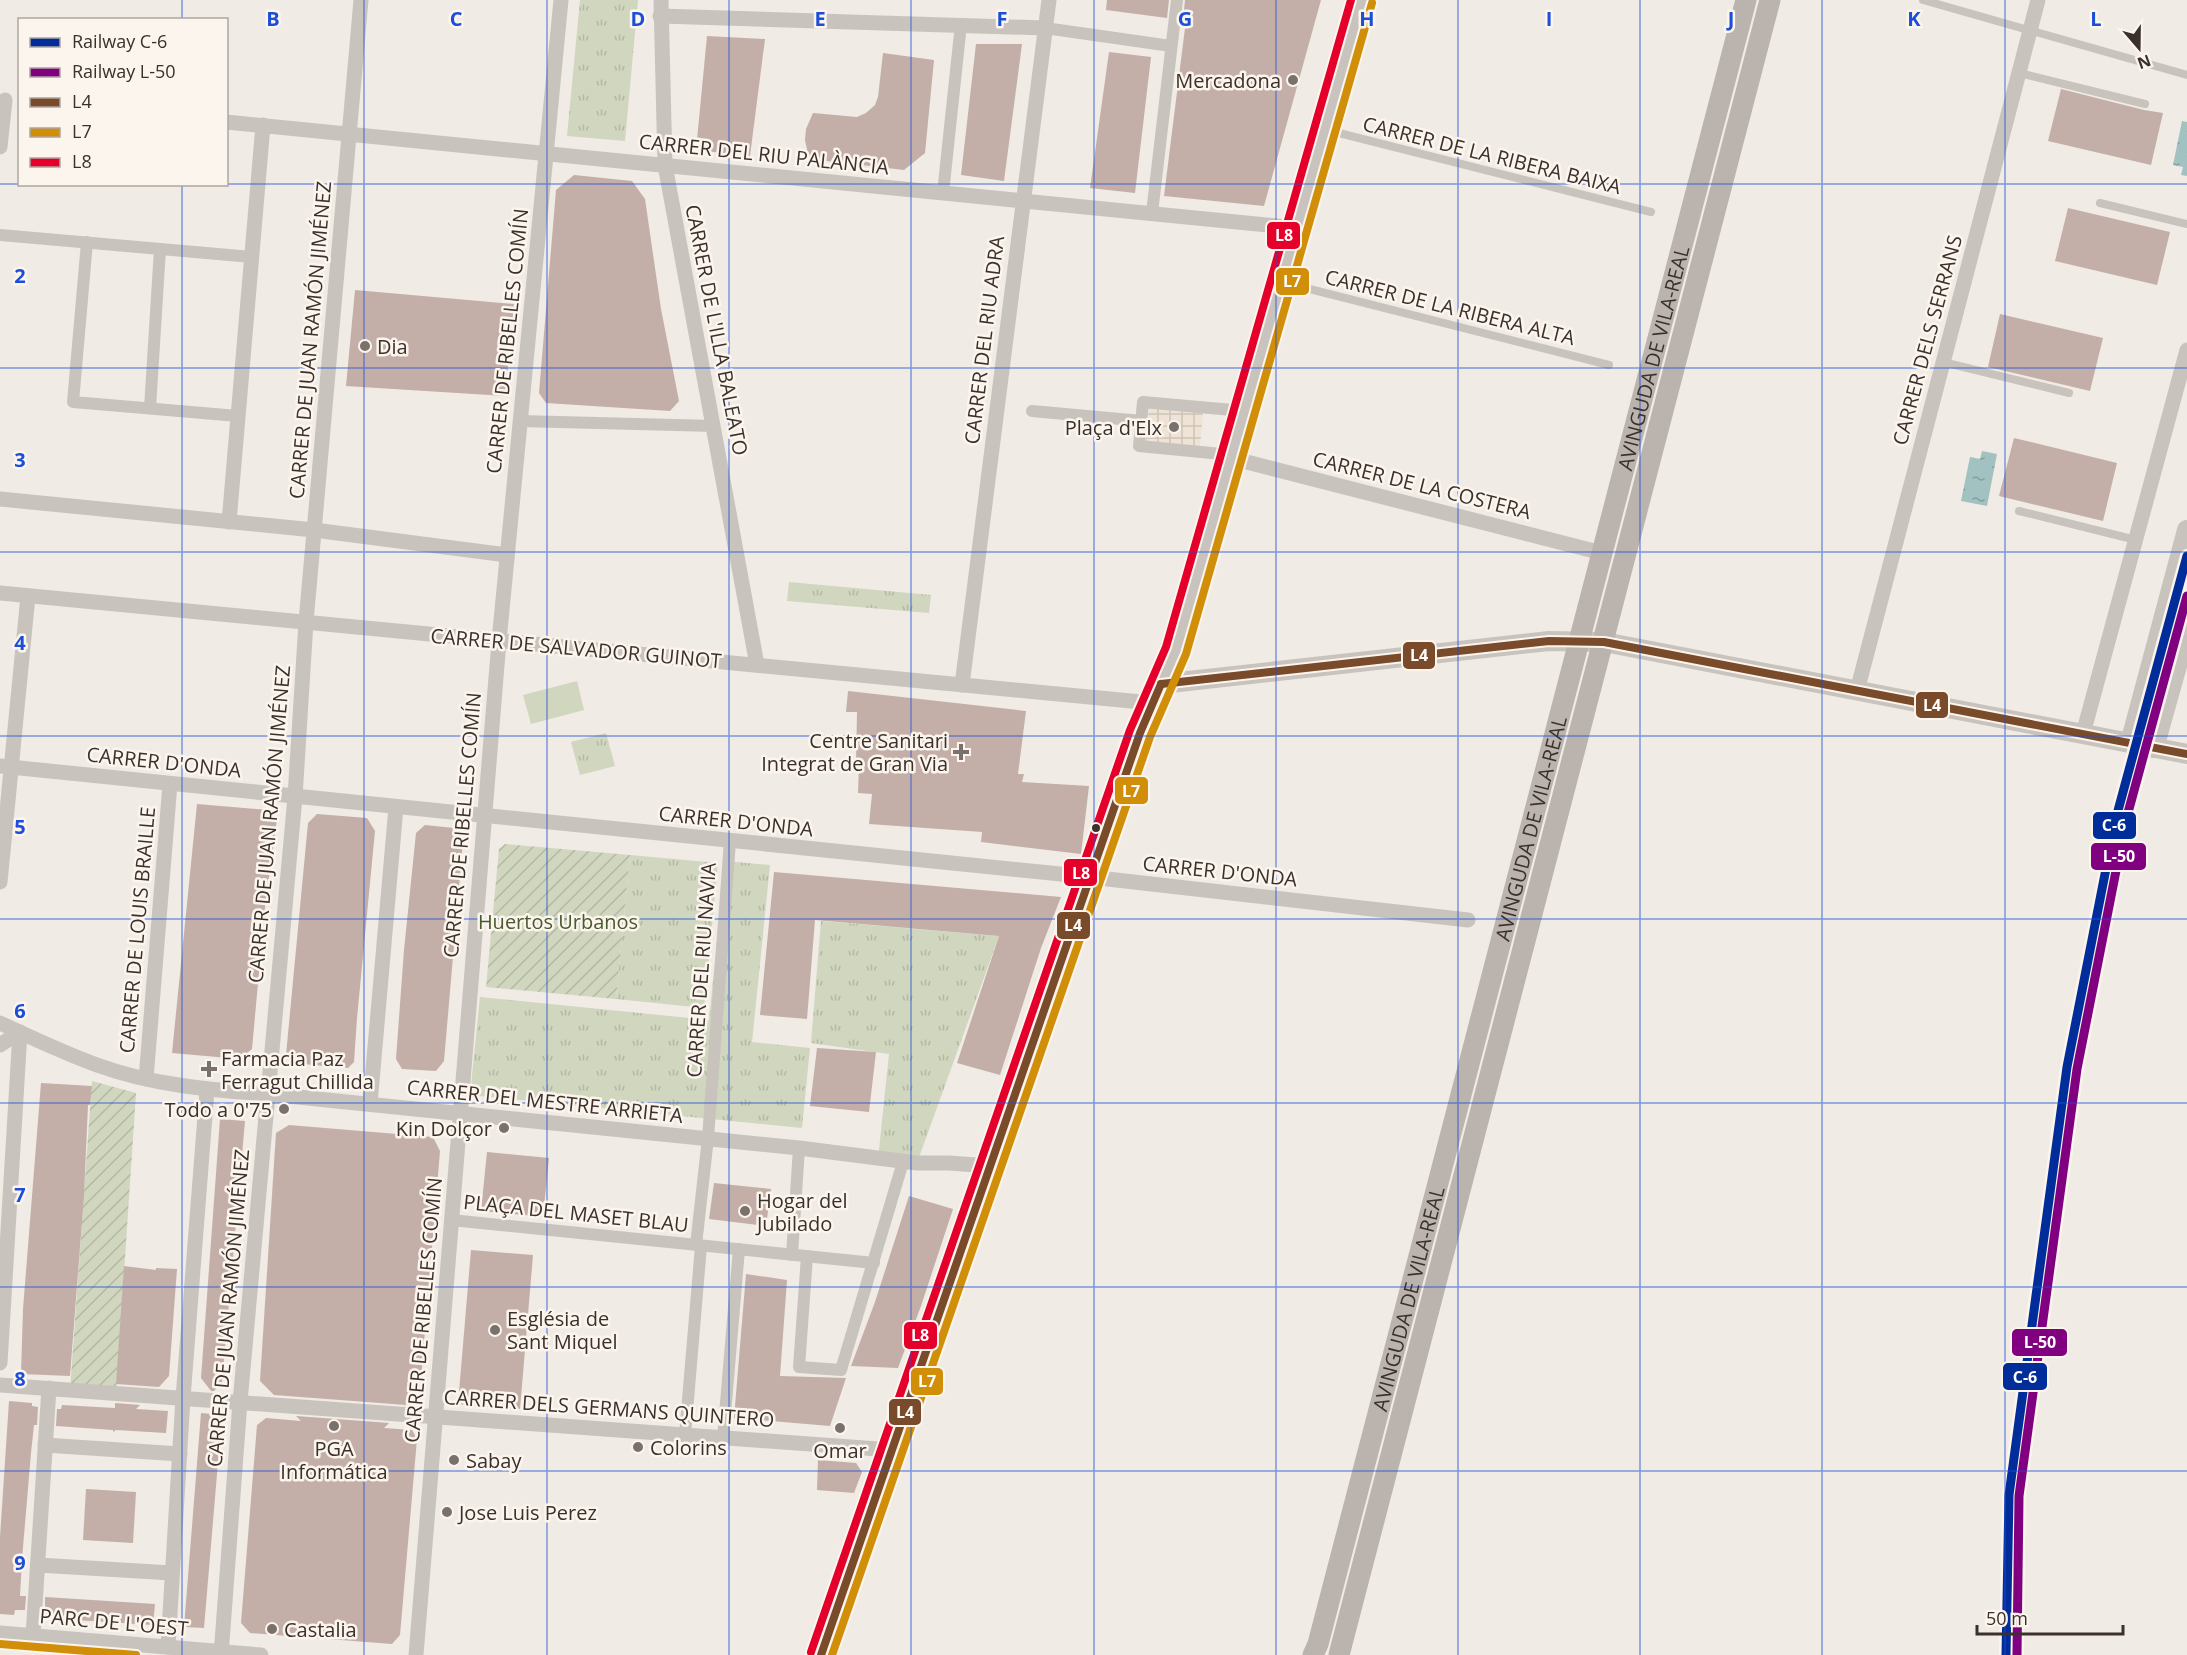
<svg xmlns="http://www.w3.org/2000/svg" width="2187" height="1655" viewBox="0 0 2187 1655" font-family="'Open Sans',sans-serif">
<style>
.park{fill:url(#park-tufts)}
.garden{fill:url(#garden-furrows)}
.pitch{fill:#d1d6bf}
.plaza{fill:url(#plaza-grid)}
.water{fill:url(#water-ripples)}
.building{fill:#c3afa7}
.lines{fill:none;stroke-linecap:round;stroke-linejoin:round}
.service{stroke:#c9c3be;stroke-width:8}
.pedestrian{stroke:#c9c3be;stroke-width:12}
.minor{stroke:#c9c3be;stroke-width:15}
.tertiary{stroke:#c9c3be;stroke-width:20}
.secondary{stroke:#bab3ae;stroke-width:21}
.bus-1-casing{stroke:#fbf5ee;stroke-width:12}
.bus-2-casing{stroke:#fbf5ee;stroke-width:12}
.bus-3-casing{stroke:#fbf5ee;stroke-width:12}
.bus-1{stroke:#7a4b2a;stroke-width:8}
.bus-2{stroke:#d18e09;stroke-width:8}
.bus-3{stroke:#e4002b;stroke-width:8}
.rail-1-casing{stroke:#fbf5ee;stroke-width:14}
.rail-2-casing{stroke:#fbf5ee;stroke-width:14}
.rail-1{stroke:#002d9a;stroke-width:9}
.rail-2{stroke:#800080;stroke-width:9}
.grid{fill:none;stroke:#1d4ed8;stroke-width:1.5;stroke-opacity:0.55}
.poi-dot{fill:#7a716c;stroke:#fbf5ee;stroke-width:2}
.bus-dot{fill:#3b302b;stroke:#fbf5ee;stroke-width:2}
.labels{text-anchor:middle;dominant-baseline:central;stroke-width:5;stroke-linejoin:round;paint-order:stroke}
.poi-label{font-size:20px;fill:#3b302b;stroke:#fbf5ee;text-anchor:start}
.street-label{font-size:20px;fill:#3b302b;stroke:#fbf5ee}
.park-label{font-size:20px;fill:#4a5a2e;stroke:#fbf5ee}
.grid-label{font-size:20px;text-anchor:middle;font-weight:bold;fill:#1d4ed8;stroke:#fbf5ee;stroke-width:5;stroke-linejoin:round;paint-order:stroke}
.line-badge{stroke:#fbf5ee;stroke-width:2}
.badge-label{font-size:16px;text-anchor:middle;font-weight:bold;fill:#fff}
</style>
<defs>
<pattern id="park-tufts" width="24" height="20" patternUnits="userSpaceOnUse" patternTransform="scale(1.5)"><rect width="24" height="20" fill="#d1d6bf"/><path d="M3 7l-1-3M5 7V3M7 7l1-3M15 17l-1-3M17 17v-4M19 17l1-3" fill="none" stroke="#b4b8a4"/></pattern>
<pattern id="garden-furrows" width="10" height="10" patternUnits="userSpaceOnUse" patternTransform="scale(1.5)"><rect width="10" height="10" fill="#d1d6bf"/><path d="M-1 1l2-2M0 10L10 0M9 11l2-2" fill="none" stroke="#b4b8a4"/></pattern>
<pattern id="plaza-grid" width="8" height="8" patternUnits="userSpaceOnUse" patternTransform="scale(1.5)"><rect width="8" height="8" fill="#eee3d5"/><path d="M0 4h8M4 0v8" fill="none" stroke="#cdc3b7"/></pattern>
<pattern id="water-ripples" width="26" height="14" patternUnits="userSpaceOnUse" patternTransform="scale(1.5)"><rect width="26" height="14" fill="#a1c2c1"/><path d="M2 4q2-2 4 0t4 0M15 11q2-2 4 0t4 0" fill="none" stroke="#849e9d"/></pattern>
</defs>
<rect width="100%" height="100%" fill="#f0ebe5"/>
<g class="park">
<path d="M580,0H638L625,141L567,136Z"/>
<path d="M789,582L931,595L929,613L787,601Z"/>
<path d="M606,733L615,766L580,775L571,742Z"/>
<path d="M630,855L718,863L704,1008L616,999Z"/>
<path d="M725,861L770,865L752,1042L810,1048L802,1128L470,1095L480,997L709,1020Z"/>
<path d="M821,921L999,936L917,1163L878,1159L889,1054L811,1043Z"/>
</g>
<g class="garden">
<path d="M505,844L630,855L616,999L486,987L499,849Z"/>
<path d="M92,1081L136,1093L116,1393L70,1390Z"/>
</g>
<path class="pitch" d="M577,681L584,710L531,724L523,695Z"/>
<path class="plaza" d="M1149,407L1203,412L1200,446L1146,441Z"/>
<g class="water">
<path d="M2182,121L2187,122V176L2181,175L2183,167L2173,165Z"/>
<path d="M1982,451L1997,454L1987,506L1961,501L1970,457L1980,459Z"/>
</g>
<g class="building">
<path d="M1107,0H1169L1167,18L1106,10Z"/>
<path d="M1185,0H1321L1264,206L1164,196L1186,20H1183Z"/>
<path d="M707,36L765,39L750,156L696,150Z"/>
<path d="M976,44H1022L1004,181L961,175Z"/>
<path d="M1109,52L1151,57L1135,193L1090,188Z"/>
<path d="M883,53L934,60L925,153L904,170L809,159L805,140L806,129L813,113L857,117L866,113L875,105L878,97Z"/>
<path d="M2061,89L2144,110L2163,113L2151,165L2048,141Z"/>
<path d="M574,175L632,181L645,199L661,309L679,401L670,411L546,403L539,393L556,190Z"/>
<path d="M2068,208L2170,232L2157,285L2055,261Z"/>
<path d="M355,290L514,304L505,396L346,386Z"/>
<path d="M2000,314L2103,338L2090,391L1988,367Z"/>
<path d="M2014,438L2117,463L2103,521L1999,496Z"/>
<path d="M848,691L1026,711L1018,774H1024L1022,782L1089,786L1081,854L981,842L982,832L869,824L872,794L858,793L859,763H856L857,712H846Z"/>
<path d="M197,804L268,810L277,819L265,907L252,1049L240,1059L172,1053Z"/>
<path d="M317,814L367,818L375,831L357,1018L354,1062L348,1068L292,1063L286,1055L308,823Z"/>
<path d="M425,825L464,829L444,1061L436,1071L402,1069L396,1059L404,950L416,833Z"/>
<path d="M774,872L1061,897L1041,948L1000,1075L957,1063L999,936L815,920L807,1019L760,1015Z"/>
<path d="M817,1048L876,1052L869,1112L810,1106Z"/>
<path d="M41,1083L92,1086L90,1105H88L84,1196L70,1376L21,1374L23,1309Z"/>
<path d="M220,1119L245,1121L222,1382L214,1391H211L201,1378Z"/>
<path d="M289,1125L433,1137L440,1151L420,1391L406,1405L274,1395L260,1381L276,1133Z"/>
<path d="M487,1152L549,1158L543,1217L481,1211Z"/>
<path d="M714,1183L771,1189L766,1226L709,1219Z"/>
<path d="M909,1196L953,1209L921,1306L898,1368L851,1366L875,1302Z"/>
<path d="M471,1250L533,1255L520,1409L458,1404Z"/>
<path d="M124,1266L156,1270V1268L177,1269L169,1376L159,1387L116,1384Z"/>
<path d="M746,1274L787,1280L780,1376L846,1378L830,1426L734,1418Z"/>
<path d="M9,1401L32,1403V1406L38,1407L37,1425H34L31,1453L22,1559L20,1596H26L25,1610H15L14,1615L0,1614V1537Z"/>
<path d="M115,1403L140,1405L136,1409L168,1411L166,1433L116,1430L113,1432V1430L56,1426L57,1409H61L62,1405L115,1408Z"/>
<path d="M201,1413L222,1415L204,1628L184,1627Z"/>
<path d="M296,1416L389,1423L384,1428L412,1430L417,1439L400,1635L392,1644L250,1633L241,1623L257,1425L266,1418L301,1421Z"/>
<path d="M818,1460L856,1463L862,1472L854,1493L817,1490Z"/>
<path d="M86,1489L136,1492L133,1543L83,1540Z"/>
<path d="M45,1597L155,1604L153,1625L45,1618Z"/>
</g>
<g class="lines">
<g class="service">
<path d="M1923,0L2187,75"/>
<path d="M2019,73L2145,104"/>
<path d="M1327,130L1651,212"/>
<path d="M2100,203L2187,224"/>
<path d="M1282,282L1609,365"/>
<path d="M1943,362L2069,393"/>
<path d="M2019,511L2136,540"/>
</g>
<g class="pedestrian">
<path d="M1045,28L1171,46"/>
<path d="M943,193L961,24"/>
<path d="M1152,213L1177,0"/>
<path d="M0,235L252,257"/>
<path d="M87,242L73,402L238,416"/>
<path d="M150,408L160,249"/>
<path d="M1032,411L1142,421"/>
<path d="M520,421L714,426"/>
<path d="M1232,455L1139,446L1143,402L1244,411"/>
<path d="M451,1220L874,1263"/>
<path d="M696,1245L708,1138L730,841"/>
<path d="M792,1255L799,1148"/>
<path d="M807,1256L799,1367L841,1370L903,1162"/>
<path d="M685,1435L701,1246"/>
<path d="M723,1438L739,1249"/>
</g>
<g class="minor">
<path d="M661,0L665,165L757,665"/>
<path d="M660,16L1045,28"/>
<path d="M226,122L1297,228"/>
<path d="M0,147L5,100"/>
<path d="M1231,458L1602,553"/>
<path d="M0,499L314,530L507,555"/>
<path d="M229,522L263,125"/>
<path d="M0,593L1152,703"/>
<path d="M962,685L1049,0"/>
<path d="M1857,691L2038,0"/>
<path d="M2083,734L2187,350"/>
<path d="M0,766L1090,877L1468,920"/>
<path d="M0,882L28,596"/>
<path d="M0,1023C32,1038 64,1053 97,1065C151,1085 211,1090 268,1094L799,1148L917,1163H949L990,1166"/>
<path d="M0,1045L20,1032"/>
<path d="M146,1079L170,784"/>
<path d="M370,1104L396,807"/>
<path d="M0,1363L20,1032"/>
<path d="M0,1385L892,1450"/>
<path d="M45,1445L180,1454"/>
<path d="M38,1565L172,1573"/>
<path d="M0,1633L261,1655"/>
<path d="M33,1636L49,1388"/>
<path d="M168,1647L183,1398L207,1090"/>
<path d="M221,1655L240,1402L295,797L306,622L361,0"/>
<path d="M416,1655L499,641L561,0"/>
</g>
<g class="tertiary">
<path d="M1161,684L1549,641L1604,642L2187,754"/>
<path d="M2130,743L2187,530"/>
<path d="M2154,748L2187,630"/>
<path d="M821,1655L1140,733L1176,651L1362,0"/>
</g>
<g class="secondary">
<path id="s1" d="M1313,1655L1318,1644L1746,0"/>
<path d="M1339,1655L1770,0"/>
</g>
<g class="bus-1-casing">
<g id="bus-1">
<path d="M1161,684L1549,641L1604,642L2187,754"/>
<path d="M821,1655L1140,733L1161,684"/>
</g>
</g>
<g class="bus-2-casing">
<g id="bus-2">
<path d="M0,1644L136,1655"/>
<path d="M832,1655L1150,737L1186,654L1372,3"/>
</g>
</g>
<g class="bus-3-casing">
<path id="bus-3" d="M811,1652L1130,730L1166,647L1351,0"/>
</g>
<use href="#bus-1" class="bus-1"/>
<use href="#bus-2" class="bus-2"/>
<use href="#bus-3" class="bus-3"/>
<g class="rail-1-casing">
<path id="rail-1" d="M2006,1655L2009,1495L2067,1067L2116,818L2187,556"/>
</g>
<g class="rail-2-casing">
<path id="rail-2" d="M2017,1655L2019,1496L2077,1069L2126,820L2187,596"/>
</g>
<use href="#rail-1" class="rail-1"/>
<use href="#rail-2" class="rail-2"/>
</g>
<path class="grid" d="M182,0V20M364,0V1655M547,0V1655M729,0V1655M911,0V1655M1094,0V1655M1276,0V1655M1458,0V1655M1640,0V1655M1822,0V1655M2005,0V1655M0,184H20M182,184V1655M226,184H2187M0,368H2187M0,552H2187M0,736H2187M0,919H2187M0,1103H2187M0,1287H2187M0,1471H2187"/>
<g class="poi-dot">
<circle cx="1293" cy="80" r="6"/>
<circle cx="365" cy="346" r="6"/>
<circle cx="1174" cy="427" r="6"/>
<path d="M958 743h6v6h6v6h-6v6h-6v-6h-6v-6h6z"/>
<path d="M206 1060h6v6h6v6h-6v6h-6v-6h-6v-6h6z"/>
<circle cx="284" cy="1109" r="6"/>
<circle cx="504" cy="1128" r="6"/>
<circle cx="745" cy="1211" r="6"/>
<circle cx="495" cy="1330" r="6"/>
<circle cx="334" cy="1426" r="6"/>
<circle cx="840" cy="1428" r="6"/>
<circle cx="638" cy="1447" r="6"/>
<circle cx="454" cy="1460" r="6"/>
<circle cx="447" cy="1512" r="6"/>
<circle cx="272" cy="1629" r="6"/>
</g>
<circle class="bus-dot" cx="1096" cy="828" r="5"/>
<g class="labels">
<g class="poi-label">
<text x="1281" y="80" text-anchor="end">Mercadona</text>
<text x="377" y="346">Dia</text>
<text x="1162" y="427" text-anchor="end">Plaça d'Elx</text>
<text x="948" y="740" text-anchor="end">Centre Sanitari<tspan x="948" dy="23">Integrat de Gran Via</tspan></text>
<text x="221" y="1058">Farmacia Paz<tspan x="221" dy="23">Ferragut Chillida</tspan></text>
<text x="272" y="1109" text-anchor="end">Todo a 0'75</text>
<text x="492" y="1128" text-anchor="end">Kin Dolçor</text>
<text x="757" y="1200">Hogar del<tspan x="757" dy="23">Jubilado</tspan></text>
<text x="507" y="1318">Església de<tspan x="507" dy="23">Sant Miquel</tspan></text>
<text x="650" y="1447">Colorins</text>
<text x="334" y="1448" text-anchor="middle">PGA<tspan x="334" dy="23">Informática</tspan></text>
<text x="840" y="1450" text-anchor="middle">Omar</text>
<text x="466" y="1460">Sabay</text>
<text x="459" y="1512">Jose Luis Perez</text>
<text x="284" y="1629">Castalia</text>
</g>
<g class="street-label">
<text transform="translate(764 154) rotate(6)">CARRER DEL RIU PALÀNCIA</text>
<text transform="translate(1492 155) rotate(14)">CARRER DE LA RIBERA BAIXA</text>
<text transform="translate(1450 307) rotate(14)">CARRER DE LA RIBERA ALTA</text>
<text transform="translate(717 330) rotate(79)">CARRER DE L'ILLA BALEATO</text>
<text transform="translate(310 340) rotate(-85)">CARRER DE JUAN RAMÓN JIMÉNEZ</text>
<text transform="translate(984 340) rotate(-83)">CARRER DEL RIU ADRA</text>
<text transform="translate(1927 340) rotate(-75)">CARRER DELS SERRANS</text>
<text transform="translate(507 341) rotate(-84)">CARRER DE RIBELLES COMÍN</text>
<text stroke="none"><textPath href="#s1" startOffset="1341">AVINGUDA DE VILA-REAL</textPath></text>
<text transform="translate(1422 485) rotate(14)">CARRER DE LA COSTERA</text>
<text transform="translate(576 648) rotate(5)">CARRER DE SALVADOR GUINOT</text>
<text transform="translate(164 762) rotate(6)">CARRER D'ONDA</text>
<text transform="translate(736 821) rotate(6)">CARRER D'ONDA</text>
<text transform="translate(269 824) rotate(-85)">CARRER DE JUAN RAMÓN JIMÉNEZ</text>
<text transform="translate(462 825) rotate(-85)">CARRER DE RIBELLES COMÍN</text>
<text stroke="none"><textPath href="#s1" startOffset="855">AVINGUDA DE VILA-REAL</textPath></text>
<text transform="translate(1220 871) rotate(6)">CARRER D'ONDA</text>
<text transform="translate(137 930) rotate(-85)">CARRER DE LOUIS BRAILLE</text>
<text transform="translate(701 970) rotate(-86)">CARRER DEL RIU NAVIA</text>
<text transform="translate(545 1101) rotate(6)">CARRER DEL MESTRE ARRIETA</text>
<text transform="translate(576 1213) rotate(6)">PLAÇA DEL MASET BLAU</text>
<text stroke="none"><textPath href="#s1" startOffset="369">AVINGUDA DE VILA-REAL</textPath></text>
<text transform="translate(228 1308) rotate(-85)">CARRER DE JUAN RAMÓN JIMÉNEZ</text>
<text transform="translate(423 1310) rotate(-85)">CARRER DE RIBELLES COMÍN</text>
<text transform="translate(609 1408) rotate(4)">CARRER DELS GERMANS QUINTERO</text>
<text transform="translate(114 1622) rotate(5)">PARC DE L'OEST</text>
</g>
<g class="park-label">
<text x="558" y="921">Huertos Urbanos</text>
</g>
</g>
<g class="grid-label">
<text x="273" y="26">B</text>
<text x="456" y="26">C</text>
<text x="638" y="26">D</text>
<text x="820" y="26">E</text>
<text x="1002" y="26">F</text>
<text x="1185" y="26">G</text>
<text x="1367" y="26">H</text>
<text x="1549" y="26">I</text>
<text x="1731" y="26">J</text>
<text x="1914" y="26">K</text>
<text x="2096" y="26">L</text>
<text x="20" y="283">2</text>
<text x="20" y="467">3</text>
<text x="20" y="650">4</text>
<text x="20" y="834">5</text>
<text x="20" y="1018">6</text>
<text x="20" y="1202">7</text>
<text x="20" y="1386">8</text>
<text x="20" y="1570">9</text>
</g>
<g class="line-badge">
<rect x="1266" y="221" width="35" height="29" rx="6" fill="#e4002b"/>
<rect x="1275" y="267" width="35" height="29" rx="6" fill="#d18e09"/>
<rect x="1402" y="641" width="34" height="29" rx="6" fill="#7a4b2a"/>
<rect x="1915" y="691" width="34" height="28" rx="6" fill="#7a4b2a"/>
<rect x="1114" y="776" width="35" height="29" rx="6" fill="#d18e09"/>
<rect x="2092" y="811" width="45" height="29" rx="6" fill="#002d9a"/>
<rect x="2090" y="842" width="57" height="29" rx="6" fill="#800080"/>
<rect x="1063" y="858" width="35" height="29" rx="6" fill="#e4002b"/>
<rect x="1056" y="911" width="35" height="29" rx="6" fill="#7a4b2a"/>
<rect x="903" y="1321" width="35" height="29" rx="6" fill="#e4002b"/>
<rect x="2011" y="1328" width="57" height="29" rx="6" fill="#800080"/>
<rect x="2002" y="1362" width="46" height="29" rx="6" fill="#002d9a"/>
<rect x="910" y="1367" width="34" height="29" rx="6" fill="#d18e09"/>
<rect x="888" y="1398" width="34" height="28" rx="6" fill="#7a4b2a"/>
</g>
<g class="badge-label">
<text x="1284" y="241">L8</text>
<text x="1292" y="287">L7</text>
<text x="1419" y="661">L4</text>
<text x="1932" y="711">L4</text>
<text x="1131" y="797">L7</text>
<text x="2114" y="831">C-6</text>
<text x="2119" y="862">L-50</text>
<text x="1081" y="879">L8</text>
<text x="1073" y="931">L4</text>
<text x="920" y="1341">L8</text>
<text x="2040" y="1348">L-50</text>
<text x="2025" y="1383">C-6</text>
<text x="927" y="1387">L7</text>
<text x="905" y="1418">L4</text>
</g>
<rect x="18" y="18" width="210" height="168" fill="#fbf5ee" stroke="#aea6a0" stroke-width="1.5"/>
<rect x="30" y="38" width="30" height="9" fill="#002d9a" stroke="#aea6a0" stroke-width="1.5"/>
<text x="72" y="48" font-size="18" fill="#3b302b">Railway C-6</text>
<rect x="30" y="68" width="30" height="9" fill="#800080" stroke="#aea6a0" stroke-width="1.5"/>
<text x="72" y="78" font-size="18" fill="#3b302b">Railway L-50</text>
<rect x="30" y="98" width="30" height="9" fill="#7a4b2a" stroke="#aea6a0" stroke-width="1.5"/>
<text x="72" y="108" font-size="18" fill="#3b302b">L4</text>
<rect x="30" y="128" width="30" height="9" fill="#d18e09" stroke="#aea6a0" stroke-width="1.5"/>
<text x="72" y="138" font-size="18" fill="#3b302b">L7</text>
<rect x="30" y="158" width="30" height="9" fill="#e4002b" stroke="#aea6a0" stroke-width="1.5"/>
<text x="72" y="168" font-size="18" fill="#3b302b">L8</text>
<g transform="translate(2139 48) rotate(160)" stroke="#fbf5ee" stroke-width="4.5" paint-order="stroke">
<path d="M0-4.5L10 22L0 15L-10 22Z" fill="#3b302b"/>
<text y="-9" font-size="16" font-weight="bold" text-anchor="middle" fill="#3b302b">N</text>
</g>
<path d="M1977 1625v9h146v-9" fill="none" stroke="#3b302b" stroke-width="3"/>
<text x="1986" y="1625" font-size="18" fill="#3b302b" stroke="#fbf5ee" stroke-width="4.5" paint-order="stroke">50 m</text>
</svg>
